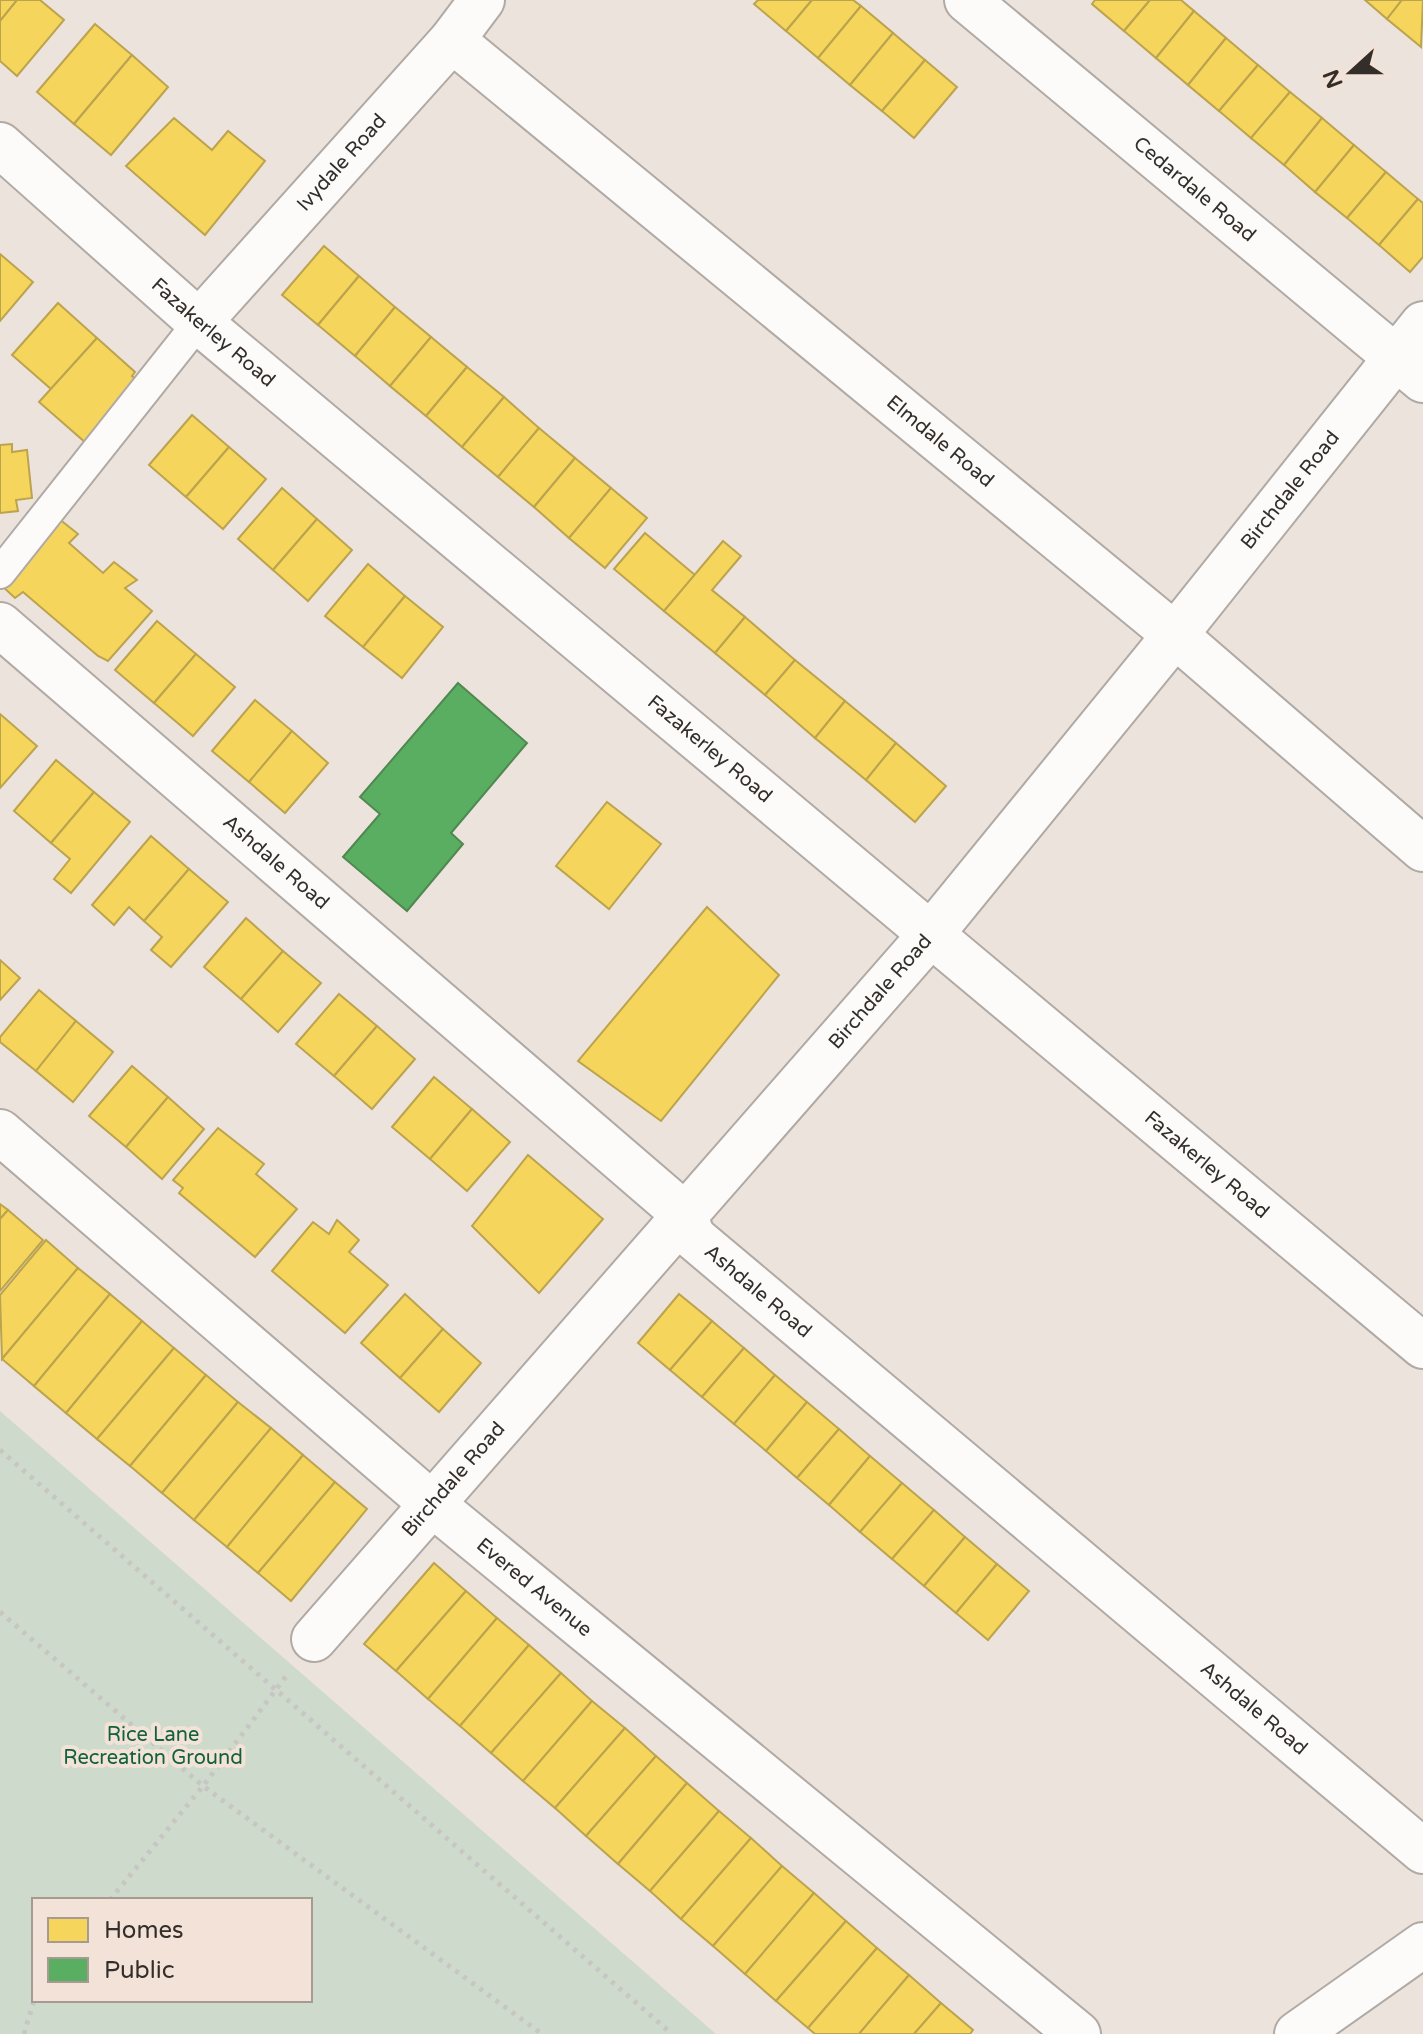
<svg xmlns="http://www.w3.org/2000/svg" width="1423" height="2034" viewBox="0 0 1423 2034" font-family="'Varela Round',sans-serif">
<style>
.green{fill:#cedbcc;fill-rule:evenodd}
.homes{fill:#f6d55c;stroke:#bca34d;stroke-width:2}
.public{fill:#5aae61;stroke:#4f8850;stroke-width:2}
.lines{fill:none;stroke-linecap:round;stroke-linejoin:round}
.lane-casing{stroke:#b0a9a4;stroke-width:34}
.street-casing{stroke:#b0a9a4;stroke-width:48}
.path{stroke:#c8c6c4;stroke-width:5;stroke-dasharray:4 6;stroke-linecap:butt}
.lane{stroke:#fcfbfa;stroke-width:30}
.street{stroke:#fcfbfa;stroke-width:44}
.labels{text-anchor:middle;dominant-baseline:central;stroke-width:8;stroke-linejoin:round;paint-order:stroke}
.street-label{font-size:20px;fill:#342e2a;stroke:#f3e2d7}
.park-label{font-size:20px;fill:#11613a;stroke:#f3e2d7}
</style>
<rect width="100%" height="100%" fill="#ede3dd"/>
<path class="green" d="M0,1411L716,2034H0ZM34,1900H310V2000H34Z"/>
<g class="homes">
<path d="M0,0H17L0,21Z"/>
<path d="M17,0H40L64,20L17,76L0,61V21Z"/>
<path d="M758,0H812L786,31L754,4Z"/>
<path d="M812,0H853L861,6L818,58L786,31Z"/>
<path d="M1095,0H1150L1124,31L1092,4Z"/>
<path d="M1150,0H1181L1194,11L1156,58L1124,31Z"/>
<path d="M1365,0H1402L1387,19Z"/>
<path d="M1402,0H1423L1421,47L1387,19Z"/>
<path d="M861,6L893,33L850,85L818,58Z"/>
<path d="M1194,11L1226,38L1188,85L1156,58Z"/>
<path d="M95,24L132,55L74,124L37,92Z"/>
<path d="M893,33L925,60L882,111L850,85Z"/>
<path d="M1226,38L1258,65L1219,111L1188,85Z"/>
<path d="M132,55L168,87L111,155L74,124Z"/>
<path d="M925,60L957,87L914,138L882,111Z"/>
<path d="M1258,65L1290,92L1251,138L1219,111Z"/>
<path d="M1290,92L1322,118L1284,165L1251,138Z"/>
<path d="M174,118L212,150L228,131L265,161L205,235L126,166Z"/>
<path d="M1322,118L1354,145L1315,192L1284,165Z"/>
<path d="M1354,145L1386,172L1347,218L1315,192Z"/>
<path d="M1386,172L1418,199L1379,245L1347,218Z"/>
<path d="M1418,199L1423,203V257L1410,272L1379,245Z"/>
<path d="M324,246L359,276L318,325L282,295Z"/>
<path d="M0,254L33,282L0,321Z"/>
<path d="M359,276L395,307L355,356L318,325Z"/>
<path d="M58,303L97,338L51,389L12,355Z"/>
<path d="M395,307L431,337L390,386L355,356Z"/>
<path d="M431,337L467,367L426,416L390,386Z"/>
<path d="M97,338L135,372L132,376L140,383L86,443L39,402Z"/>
<path d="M467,367L504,397L462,447L426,416Z"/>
<path d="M504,397L539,428L498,477L462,447Z"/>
<path d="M192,415L229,447L186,497L149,465Z"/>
<path d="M539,428L575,458L534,507L498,477Z"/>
<path d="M12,444V452L27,450L32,498L16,500L18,511L0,513V445Z"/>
<path d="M229,447L266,479L223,529L186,497Z"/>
<path d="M575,458L611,488L569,538L534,507Z"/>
<path d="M282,488L317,519L273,570L238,539Z"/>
<path d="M611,488L647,518L605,568L569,538Z"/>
<path d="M58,518L78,534L69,543L103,573L114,562L137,580L125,588L152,611L108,661L98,656L23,592L15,598L2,586Z"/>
<path d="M317,519L352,550L308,601L273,570Z"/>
<path d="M645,533L695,575L664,611L614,569Z"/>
<path d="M723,541L741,556L712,590L745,617L715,653L664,611Z"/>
<path d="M368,564L405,596L363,647L325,616Z"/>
<path d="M405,596L443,627L402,678L363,647Z"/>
<path d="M745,617L795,660L765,695L715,653Z"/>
<path d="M157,621L196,654L154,703L115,670Z"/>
<path d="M196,654L235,687L193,736L154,703Z"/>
<path d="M795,660L845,701L815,738L765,695Z"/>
<path d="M255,700L292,731L249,782L212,751Z"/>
<path d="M845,701L896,743L866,780L815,738Z"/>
<path d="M0,714L37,746L0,788Z"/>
<path d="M292,731L328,763L285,813L249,782Z"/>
<path d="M896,743L946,786L915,822L866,780Z"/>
<path d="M56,760L94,792L51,843L14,811Z"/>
<path d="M94,792L130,822L71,893L54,879L70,859L51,843Z"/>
<path d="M607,802L661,844L609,909L556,866Z"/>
<path d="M151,836L189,869L144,921L129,907L114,925L92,905Z"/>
<path d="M189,869L228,902L171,967L151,950L162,937L144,921Z"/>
<path d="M707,907L779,975L661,1121L578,1061Z"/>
<path d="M246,918L283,951L241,999L204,967Z"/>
<path d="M283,951L321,983L278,1032L241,999Z"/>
<path d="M0,960L20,978L0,1000Z"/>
<path d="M39,990L76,1021L36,1071L0,1042V1037Z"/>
<path d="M339,994L377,1026L334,1076L296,1044Z"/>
<path d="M76,1021L113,1052L73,1102L36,1071Z"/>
<path d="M377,1026L415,1059L372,1109L334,1076Z"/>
<path d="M132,1066L168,1097L126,1147L89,1116Z"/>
<path d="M434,1077L472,1109L430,1159L392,1127Z"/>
<path d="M168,1097L204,1129L162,1179L126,1147Z"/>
<path d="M472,1109L510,1142L467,1191L430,1159Z"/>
<path d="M218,1128L264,1164L256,1174L297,1209L255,1257L179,1193L183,1188L173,1180Z"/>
<path d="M528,1155L603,1219L539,1293L472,1226Z"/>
<path d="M0,1204L8,1210L0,1219Z"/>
<path d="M8,1210L43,1240L0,1291V1219Z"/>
<path d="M337,1220L359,1240L349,1252L388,1285L345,1333L272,1271L313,1222L329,1234Z"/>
<path d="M46,1240L78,1268L2,1359L0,1295Z"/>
<path d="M78,1268L110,1294L34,1386L2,1359Z"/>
<path d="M110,1294L142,1321L66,1413L34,1386Z"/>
<path d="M405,1294L443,1329L400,1378L361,1343Z"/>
<path d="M679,1294L712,1321L670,1370L638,1343Z"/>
<path d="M142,1321L174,1348L97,1439L66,1413Z"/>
<path d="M712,1321L744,1348L702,1397L670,1370Z"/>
<path d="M443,1329L481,1363L439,1412L400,1378Z"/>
<path d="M174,1348L206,1375L130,1466L97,1439Z"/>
<path d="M744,1348L775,1375L734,1424L702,1397Z"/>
<path d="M206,1375L238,1402L162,1493L130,1466Z"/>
<path d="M775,1375L807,1402L766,1451L734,1424Z"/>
<path d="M238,1402L271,1428L194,1520L162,1493Z"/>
<path d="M807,1402L839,1429L797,1478L766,1451Z"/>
<path d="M271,1428L303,1455L227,1547L194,1520Z"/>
<path d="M839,1429L870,1456L829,1505L797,1478Z"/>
<path d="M303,1455L335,1482L258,1573L227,1547Z"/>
<path d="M870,1456L902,1483L860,1532L829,1505Z"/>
<path d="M335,1482L367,1509L291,1601L258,1573Z"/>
<path d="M902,1483L934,1510L892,1559L860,1532Z"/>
<path d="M934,1510L965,1537L924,1586L892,1559Z"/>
<path d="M965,1537L997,1564L956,1613L924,1586Z"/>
<path d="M434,1563L466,1591L396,1671L364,1644Z"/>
<path d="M997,1564L1029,1591L988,1640L956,1613Z"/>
<path d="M466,1591L497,1618L428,1699L396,1671Z"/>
<path d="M497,1618L529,1645L460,1726L428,1699Z"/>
<path d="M529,1645L561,1673L491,1753L460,1726Z"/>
<path d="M561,1673L592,1701L523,1781L491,1753Z"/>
<path d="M592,1701L625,1728L555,1808L523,1781Z"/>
<path d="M625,1728L656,1756L586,1836L555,1808Z"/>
<path d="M656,1756L687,1783L618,1864L586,1836Z"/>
<path d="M687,1783L719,1811L650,1891L618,1864Z"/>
<path d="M719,1811L751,1838L681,1919L650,1891Z"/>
<path d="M751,1838L782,1866L713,1946L681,1919Z"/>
<path d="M782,1866L814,1893L745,1974L713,1946Z"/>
<path d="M814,1893L846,1921L776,2001L745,1974Z"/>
<path d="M846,1921L877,1948L808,2028L776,2001Z"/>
<path d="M877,1948L909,1975L859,2034H815L808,2028Z"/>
<path d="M909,1975L941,2003L914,2034H859Z"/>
<path d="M941,2003L973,2030L970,2034H914Z"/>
</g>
<path class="public" d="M458,683L527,743L451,833L463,844L407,911L343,857L380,814L360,797Z"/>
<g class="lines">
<g class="lane-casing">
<path id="lane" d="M0,573L199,322"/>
</g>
<g class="street-casing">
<g id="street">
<path id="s1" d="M967,0L1423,380"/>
<path id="s2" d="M452,40L1175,635L1423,849"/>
<path id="s3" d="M0,145L199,322L1423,1346"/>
<path id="s4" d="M199,322L452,40L482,0"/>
<path id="s5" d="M0,625L684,1214L693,1237L1423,1851"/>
<path id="s6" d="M0,1132L432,1504L1078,2034"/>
<path id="s7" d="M314,1639L932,933L1175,635L1423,324"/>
<path d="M1297,2034L1423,1945"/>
</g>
</g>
<g class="path">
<path d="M0,1450L672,2034"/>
<path d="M0,1612L203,1786L542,2034"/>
<path d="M110,1900L203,1786L287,1675"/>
<path d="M24,2034L34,2000"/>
</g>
<use href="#lane" class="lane"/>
<use href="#street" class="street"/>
</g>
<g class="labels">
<g class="street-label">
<text stroke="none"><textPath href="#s4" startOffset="214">Ivydale Road</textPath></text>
<text stroke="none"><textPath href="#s1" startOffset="296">Cedardale Road</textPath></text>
<text stroke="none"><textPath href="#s3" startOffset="284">Fazakerley Road</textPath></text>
<text stroke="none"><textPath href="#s2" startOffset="632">Elmdale Road</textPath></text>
<text stroke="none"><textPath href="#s7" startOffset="1508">Birchdale Road</textPath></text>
<text stroke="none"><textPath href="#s3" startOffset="932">Fazakerley Road</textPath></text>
<text stroke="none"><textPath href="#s5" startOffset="364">Ashdale Road</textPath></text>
<text stroke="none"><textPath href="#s7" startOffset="860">Birchdale Road</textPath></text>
<text stroke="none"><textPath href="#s3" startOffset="1580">Fazakerley Road</textPath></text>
<text stroke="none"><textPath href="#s5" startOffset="1012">Ashdale Road</textPath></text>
<text stroke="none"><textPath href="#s7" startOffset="212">Birchdale Road</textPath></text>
<text stroke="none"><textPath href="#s6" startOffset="702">Evered Avenue</textPath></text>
<text stroke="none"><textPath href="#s5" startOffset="1660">Ashdale Road</textPath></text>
</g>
<g class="park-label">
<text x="153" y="1735">Rice Lane<tspan x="153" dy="23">Recreation Ground</tspan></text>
</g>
</g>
<rect x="32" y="1898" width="280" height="104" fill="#f3e2d7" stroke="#a79a92" stroke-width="2"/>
<rect x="48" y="1918" width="40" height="24" fill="#f6d55c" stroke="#a79a92" stroke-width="2"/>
<text x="104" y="1938" font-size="24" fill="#342e2a">Homes</text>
<rect x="48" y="1958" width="40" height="24" fill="#5aae61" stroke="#a79a92" stroke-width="2"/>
<text x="104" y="1978" font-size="24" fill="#342e2a">Public</text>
<g transform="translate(1351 72) rotate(249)" stroke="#f3e2d7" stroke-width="6" paint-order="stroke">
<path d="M0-6L14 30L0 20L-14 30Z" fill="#342e2a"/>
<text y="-12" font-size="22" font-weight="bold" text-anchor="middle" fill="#342e2a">N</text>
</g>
</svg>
